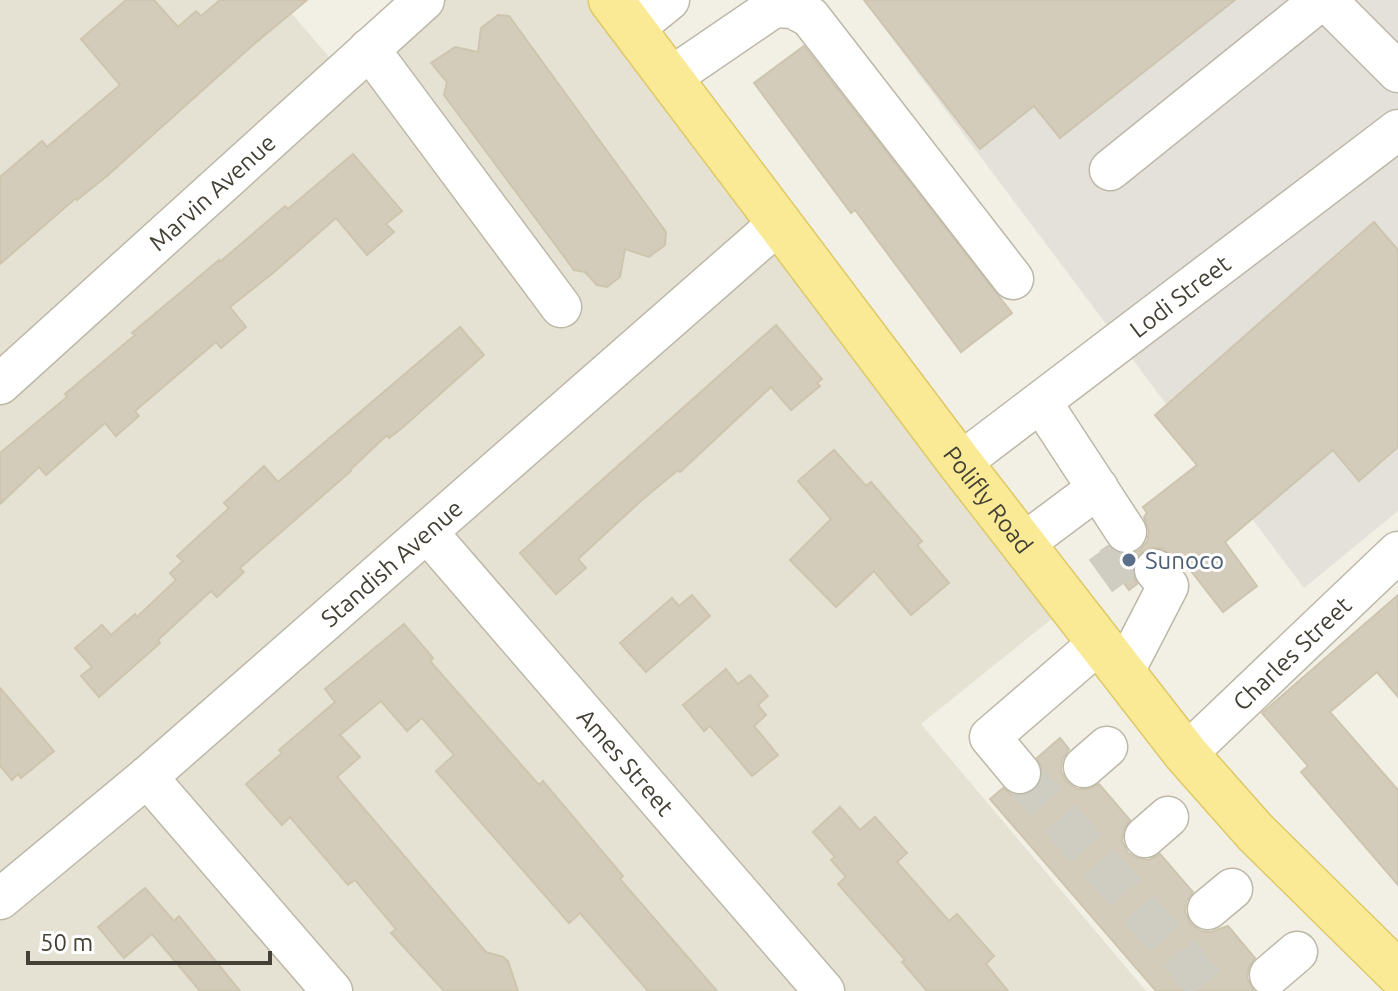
<svg xmlns="http://www.w3.org/2000/svg" width="1398" height="991" viewBox="0 0 1398 991" font-family="Ubuntu,sans-serif">
<style>
.residential{fill:#e5e2d3}
.industrial{fill:#e4e1da}
.building{fill:#d3ccbb;stroke:#cdc5ae;stroke-width:2}
.lines{fill:none;stroke-linecap:round;stroke-linejoin:round}
.minor-tunnel{stroke:#cfccc2;stroke-width:40;stroke-dasharray:40 20;stroke-linecap:butt}
.minor-casing{stroke:#bdb8a8;stroke-width:43}
.major-casing{stroke:#dec966;stroke-width:47}
.minor{stroke:#fff;stroke-width:40}
.major{stroke:#faea96;stroke-width:44}
.service-dot{fill:#5c6f8a;stroke:#fff;stroke-width:3}
.labels{text-anchor:middle;dominant-baseline:central;stroke-width:6;stroke-linejoin:round;paint-order:stroke}
.street-label{font-size:24px;fill:#444035;stroke:#fff}
.service-label{font-size:24px;fill:#4e5e75;stroke:#fff;text-anchor:start}
</style>
<rect width="100%" height="100%" fill="#f2efe5"/>
<path class="residential" d="M0,0H280L343,73L424,0H611L1070,604L921,724L1146,991H0Z"/>
<path class="industrial" d="M863,0H1398V511L1304,588Z"/>
<g class="building">
<path d="M126,0H154L178,27L196,11L201,16L220,0H307L253,45L107,176L77,200L76,198L0,264V177L42,141L47,147L120,85L81,39Z"/>
<path d="M864,0H1235L1060,138L1034,106L980,149Z"/>
<path d="M498,15L509,16L666,232L665,245L649,257L625,249L620,277L607,287L597,285L585,272L574,270L444,95L447,82L431,63L455,47L478,52L481,28Z"/>
<path d="M804,46L1012,313L961,352L855,210L851,213L754,83Z"/>
<path d="M353,154L402,211L386,224L394,232L367,255L336,218L273,273L230,307L246,327L221,348L216,342L135,411L139,416L116,436L105,423L46,475L39,467L0,504V453L67,397L65,394L135,335L132,333L219,260L220,262L285,206L288,209Z"/>
<path d="M1374,222L1398,250V447L1359,481L1333,450L1225,542L1257,586L1223,612L1177,553L1173,556L1162,548H1151L1140,553L1134,561L1132,573L1137,584L1129,590L1101,551L1108,546L1116,553L1126,555L1139,551L1147,542L1149,532L1144,517L1147,513L1143,507L1197,465L1155,415Z"/>
<path d="M776,325L822,379L817,383L820,386L791,410L771,387L680,472L678,470L642,500L578,559L586,568L556,594L520,553Z"/>
<path d="M460,327L484,355L402,428L389,438L387,435L350,470L351,471L240,568L244,572L217,597L211,591L158,640L160,643L99,697L81,676L92,667L75,648L102,625L111,635L135,614L137,617L176,580L170,573L183,561L177,556L229,508L224,503L264,466L278,482Z"/>
<path d="M834,450L866,486L871,482L922,541L917,545L949,583L911,615L874,571L836,607L790,560L831,519L798,481Z"/>
<path d="M692,595L710,616L646,672L620,643L672,598L679,606Z"/>
<path d="M1398,595V697L1377,672L1330,712L1398,790V885L1301,772L1308,766L1262,713Z"/>
<path d="M404,624L433,658L430,661L539,785L543,781L623,876L620,879L717,991H648L580,913L569,923L436,771L454,755L422,718L407,731L381,701L340,735L360,757L337,777L486,952L503,957L508,961L518,991H444L391,933L396,929L355,880L348,885L290,817L282,825L246,784L282,753L279,750L335,702L325,689Z"/>
<path d="M726,669L738,684L750,675L768,696L758,705L766,715L754,726L778,755L752,776L710,726L704,731L683,705Z"/>
<path d="M0,688L54,751L21,778L18,774L12,780L0,766Z"/>
<path d="M1060,738L1069,749L1062,760L1061,771L1066,781L1077,789H1089L1099,784L1130,820L1124,829L1122,841L1128,853L1137,858L1149,860L1160,854L1193,892L1186,902L1185,912L1191,924L1201,931L1211,932L1228,926L1255,958L1249,967L1247,978L1254,991H1156L990,799L1003,788L1011,794L1023,796L1035,790L1042,780L1043,770L1037,758Z"/>
<path d="M840,807L860,830L875,817L907,853L897,862L949,921L957,914L994,956L986,964L1008,991H927L902,962L905,960L838,884L846,877L831,860L835,857L813,832Z"/>
<path d="M145,888L174,921L179,916L240,991H200L152,934L124,958L98,927Z"/>
</g>
<g class="lines">
<g class="minor-tunnel">
<path d="M1105,548L1133,587"/>
<path d="M1020,773L1212,991"/>
</g>
<g class="minor-casing">
<g id="minor">
<path d="M1326,0L1398,72"/>
<path d="M633,29L669,0"/>
<path d="M369,49L561,307"/>
<path d="M670,78L774,7L793,8L810,17L1013,279"/>
<path d="M1110,170L1321,0"/>
<path id="s1" d="M0,384L424,0"/>
<path d="M1041,402L1126,532"/>
<path id="s2" d="M960,463L1398,130"/>
<path id="s3" d="M427,532L824,991"/>
<path d="M1023,544L1098,488"/>
<path d="M1123,673L1168,586L1155,570"/>
<path id="s4" d="M1186,754L1398,552"/>
<path d="M1084,767L1107,747"/>
<path d="M1020,773L990,737L1099,643"/>
<path d="M147,777L332,991"/>
<path d="M1145,837L1168,817"/>
<path id="s5" d="M0,899L147,777L778,224"/>
<path d="M1208,909L1232,889"/>
<path d="M1270,975L1297,952"/>
</g>
</g>
<g class="major-casing">
<g id="major">
<path id="s6" d="M611,0L960,463L1186,754L1255,832L1398,973"/>
</g>
</g>
<use href="#minor" class="minor"/>
<use href="#major" class="major"/>
</g>
<circle class="service-dot" cx="1129" cy="560" r="8"/>
<g class="labels">
<g class="street-label">
<text stroke="none"><textPath href="#s1" startOffset="286">Marvin Avenue</textPath></text>
<text stroke="none"><textPath href="#s2" startOffset="276">Lodi Street</textPath></text>
<text stroke="none"><textPath href="#s6" startOffset="626">Polifly Road</textPath></text>
<text stroke="none"><textPath href="#s5" startOffset="516">Standish Avenue</textPath></text>
<text stroke="none"><textPath href="#s4" startOffset="146">Charles Street</textPath></text>
<text stroke="none"><textPath href="#s3" startOffset="304">Ames Street</textPath></text>
</g>
<g class="service-label">
<text x="1145" y="560">Sunoco</text>
</g>
</g>
<path d="M28 951v12h242v-12" fill="none" stroke="#444035" stroke-width="4"/>
<text x="40" y="951" font-size="24" fill="#444035" stroke="#ffffff" stroke-width="6" paint-order="stroke">50 m</text>
</svg>
